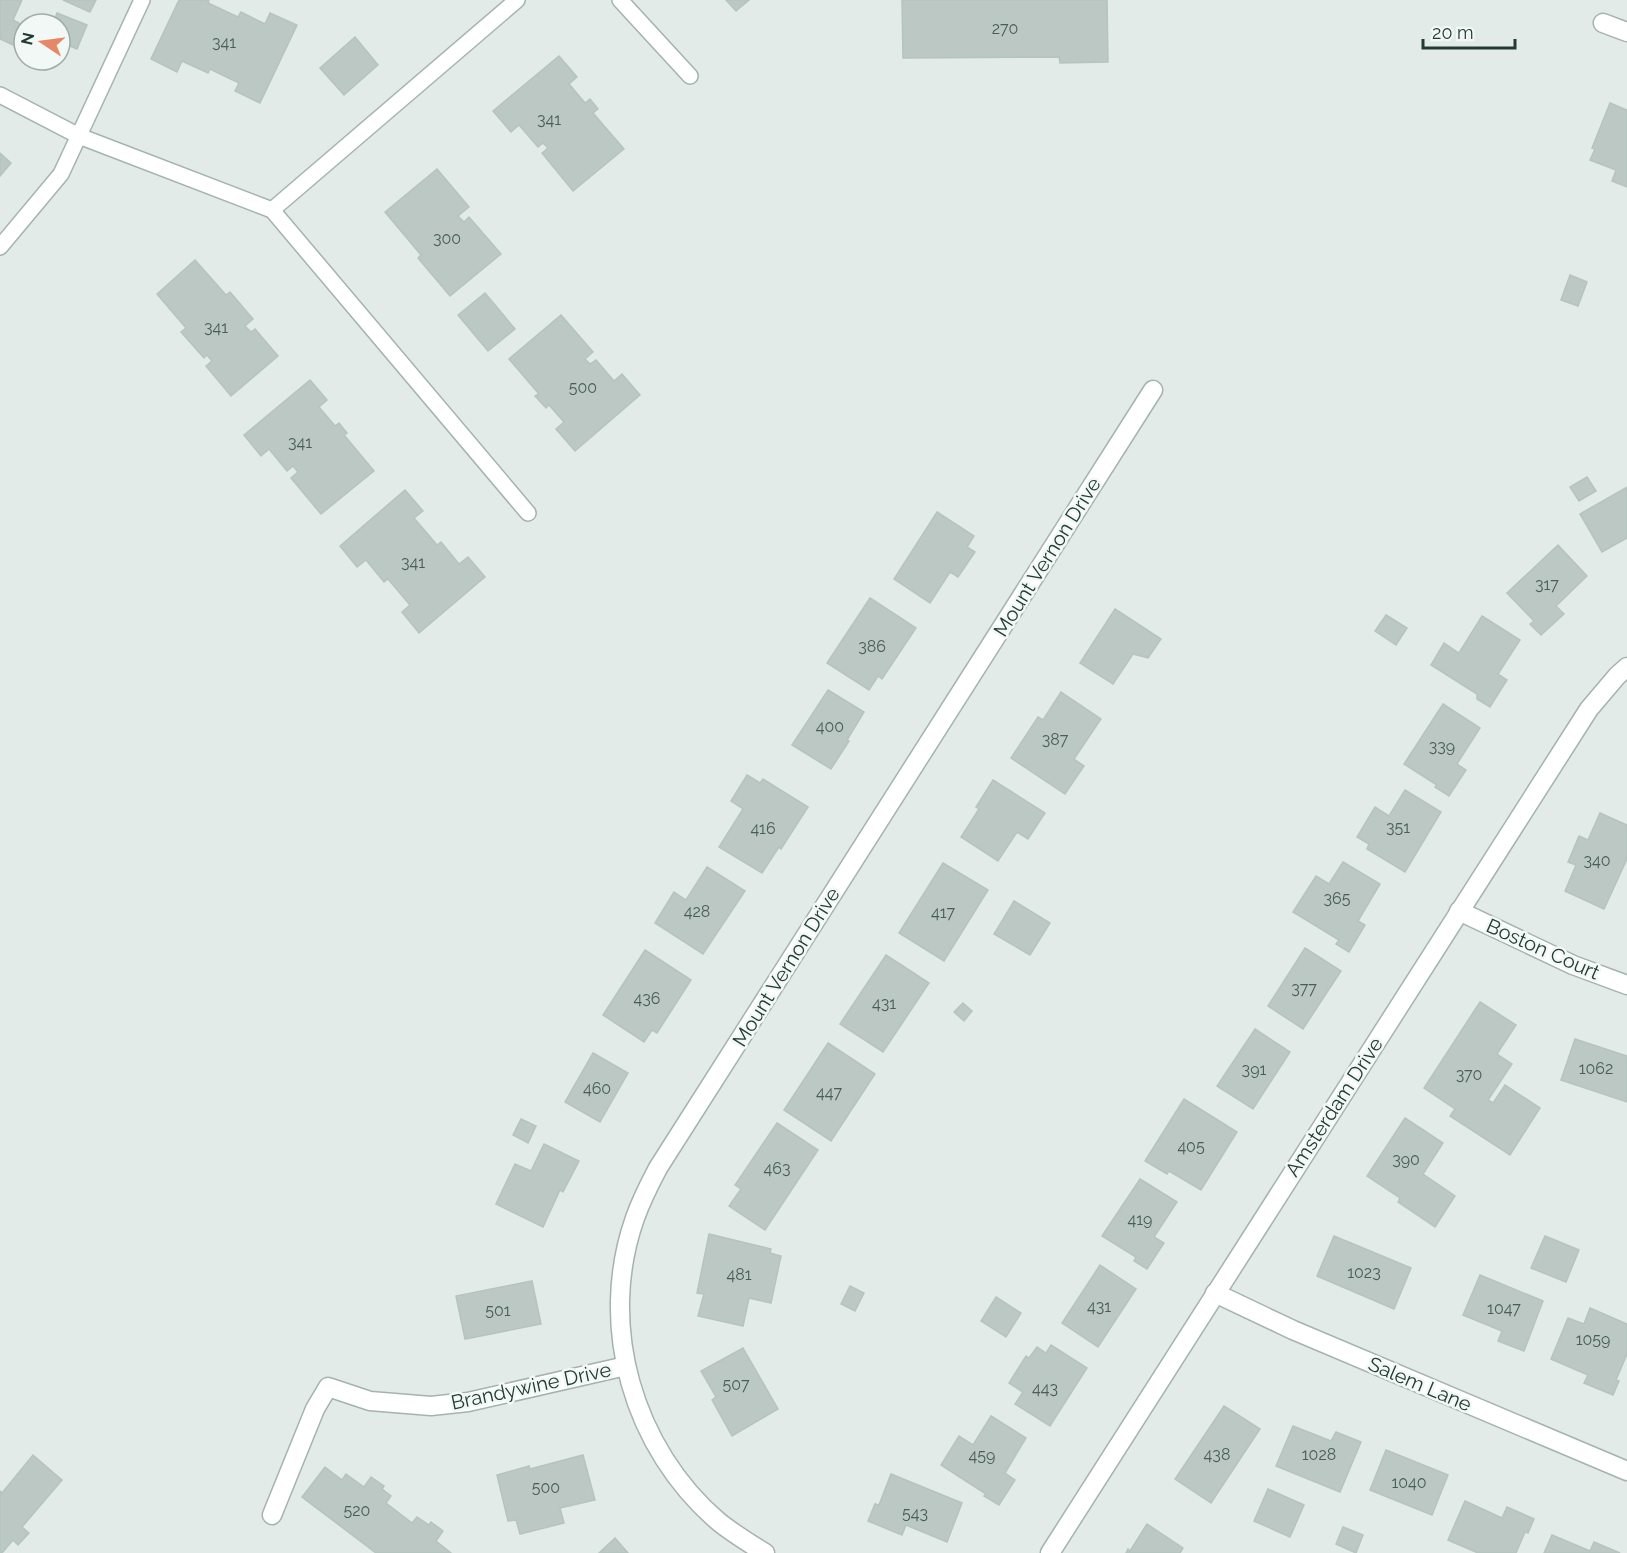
<svg xmlns="http://www.w3.org/2000/svg" width="1627" height="1553" viewBox="0 0 1627 1553" font-family="Raleway,sans-serif">
<style>
.building{fill:#bbc8c3;stroke:#b5c4be;stroke-width:1.5}
.lines{fill:none;stroke-linecap:round;stroke-linejoin:round}
.service-casing{stroke:#a5b3ae;stroke-width:18}
.minor-casing{stroke:#a5b3ae;stroke-width:21}
.service{stroke:#fff;stroke-width:15}
.minor{stroke:#fff;stroke-width:18}
.labels{text-anchor:middle;dominant-baseline:central;stroke-width:5;stroke-linejoin:round;paint-order:stroke}
.number-label{font-size:16px;fill:#4a5e58}
.street-label{font-size:20px;fill:#243b35;stroke:#f2f8f5}
</style>
<rect width="100%" height="100%" fill="#e2ebe7"/>
<g class="building">
<path d="M0,0H22L13,20L23,25L13,45L0,39Z"/>
<path d="M63,0H96L90,12Z"/>
<path d="M179,0H209L208,3L238,17L241,12L265,24L270,13L297,25L260,103L235,91L239,83L210,69L208,73L182,61L177,72L151,59Z"/>
<path d="M726,0H749L736,11Z"/>
<path d="M902,0H1107L1108,62L1060,63L1059,57L903,58Z"/>
<path d="M57,13L87,25L77,49L60,42V24H53Z"/>
<path d="M355,37L378,65L344,95L320,68Z"/>
<path d="M559,56L577,77L569,84L585,103L590,99L598,109L593,113L624,149L573,191L542,153L548,148L543,143L538,147L519,125L511,132L493,111Z"/>
<path d="M1610,103L1627,110V187L1612,181L1616,170L1590,160L1595,149L1592,148Z"/>
<path d="M0,153L11,163L0,176Z"/>
<path d="M437,169L469,207L458,216L464,222L469,217L501,254L450,296L418,258L421,255L385,212Z"/>
<path d="M195,260L226,295L230,292L253,319L245,326L251,332L255,329L278,356L231,396L206,366L212,361L207,355L204,358L181,332L186,328L157,294Z"/>
<path d="M1570,275L1587,282L1578,306L1561,300Z"/>
<path d="M485,293L515,329L488,351L458,315Z"/>
<path d="M561,315L593,352L585,359L590,364L596,360L614,381L622,374L640,395L575,451L556,429L564,422L549,405L546,408L535,396L539,394L509,359Z"/>
<path d="M310,380L327,400L319,407L335,426L339,423L347,433L344,435L374,471L321,514L291,478L298,472L293,466L287,471L269,449L261,456L244,435Z"/>
<path d="M1587,477L1596,491L1579,501L1570,487Z"/>
<path d="M1627,487V538L1602,552L1580,514Z"/>
<path d="M405,490L423,511L414,518L437,545L441,542L459,564L468,557L485,577L419,633L402,612L410,605L388,579L384,582L366,560L357,567L340,546Z"/>
<path d="M937,512L974,536L967,547L975,552L958,577L950,572L930,603L894,579Z"/>
<path d="M1558,545L1587,576L1556,606L1564,614L1541,635L1530,624L1534,621L1507,593Z"/>
<path d="M870,598L916,628L882,679L878,676L869,690L827,663Z"/>
<path d="M1115,609L1161,639L1148,658L1133,654L1113,684L1080,663Z"/>
<path d="M1386,615L1407,628L1396,645L1375,631Z"/>
<path d="M1482,616L1520,640L1498,674L1507,680L1490,707L1477,699V694L1431,665L1444,643L1459,653Z"/>
<path d="M828,690L864,712L847,740L849,741L831,769L792,745Z"/>
<path d="M1061,692L1101,719L1074,759L1084,766L1065,794L1011,758L1038,717L1043,720Z"/>
<path d="M1443,704L1480,728L1457,764L1466,770L1449,796L1435,787L1437,785L1404,764Z"/>
<path d="M747,775L760,783L763,779L808,807L781,849L779,847L762,873L719,847L743,809L731,801Z"/>
<path d="M993,780L1045,813L1028,839L1017,832L998,861L961,837L979,809L976,807Z"/>
<path d="M1405,790L1441,812L1405,872L1367,849L1369,844L1357,837L1375,807L1389,816Z"/>
<path d="M1600,813L1627,825V859L1604,909L1565,891L1576,865L1568,862L1579,836L1588,840Z"/>
<path d="M1343,862L1380,884L1358,921L1365,925L1349,952L1336,944L1339,940L1293,912L1316,876L1329,884Z"/>
<path d="M943,863L988,890L944,961L899,933Z"/>
<path d="M707,867L745,891L703,954L655,923L674,892L686,900Z"/>
<path d="M1014,901L1050,923L1030,955L994,934Z"/>
<path d="M1305,948L1341,971L1303,1029L1268,1006Z"/>
<path d="M645,950L691,980L657,1033L652,1030L644,1042L603,1015Z"/>
<path d="M886,955L929,983L883,1052L840,1024Z"/>
<path d="M1480,1002L1516,1025L1497,1054L1512,1064L1488,1100L1493,1103L1505,1085L1540,1108L1510,1155L1450,1116L1455,1109L1424,1088Z"/>
<path d="M963,1003L972,1011L964,1021L954,1012Z"/>
<path d="M1255,1029L1290,1052L1253,1109L1217,1086Z"/>
<path d="M1575,1039L1627,1056V1102L1561,1080Z"/>
<path d="M828,1043L875,1074L831,1141L784,1110Z"/>
<path d="M593,1053L628,1073L600,1122L565,1102Z"/>
<path d="M1184,1099L1237,1132L1201,1190L1169,1171L1167,1174L1145,1161Z"/>
<path d="M1405,1118L1443,1143L1423,1174L1455,1196L1435,1227L1398,1202L1400,1198L1367,1176Z"/>
<path d="M521,1119L536,1126L528,1143L513,1135Z"/>
<path d="M777,1123L818,1150L765,1230L729,1206L741,1189L735,1185Z"/>
<path d="M544,1144L579,1161L563,1192L560,1190L543,1227L496,1204L515,1164L531,1171Z"/>
<path d="M1140,1179L1177,1202L1154,1237L1164,1243L1147,1269L1134,1261L1136,1257L1102,1236Z"/>
<path d="M709,1234L771,1249L770,1253L781,1256L771,1303L749,1298L743,1326L698,1316L704,1294L697,1293Z"/>
<path d="M1334,1236L1411,1268L1394,1309L1317,1276Z"/>
<path d="M1545,1236L1579,1250L1566,1282L1531,1268Z"/>
<path d="M1100,1265L1136,1289L1098,1347L1062,1323Z"/>
<path d="M1480,1275L1543,1301L1524,1351L1498,1341L1502,1331L1463,1315Z"/>
<path d="M532,1281L541,1324L465,1339L456,1296Z"/>
<path d="M850,1286L864,1293L855,1311L841,1304Z"/>
<path d="M996,1297L1021,1313L1006,1337L981,1321Z"/>
<path d="M1590,1308L1627,1324V1354L1616,1380L1619,1381L1613,1395L1584,1383L1588,1375L1551,1359L1568,1318L1584,1324Z"/>
<path d="M1051,1345L1087,1368L1050,1426L1015,1404L1023,1392L1009,1383L1026,1356L1029,1358L1037,1347L1046,1353Z"/>
<path d="M743,1348L778,1409L732,1436L712,1400L716,1397L701,1371Z"/>
<path d="M1224,1406L1260,1429L1211,1503L1175,1479Z"/>
<path d="M991,1416L1026,1438L1005,1473L1015,1480L999,1505L984,1496L986,1494L941,1465L959,1436L973,1445Z"/>
<path d="M1293,1426L1331,1441L1336,1432L1361,1442L1340,1492L1276,1466Z"/>
<path d="M1386,1450L1448,1475L1432,1515L1370,1490Z"/>
<path d="M33,1455L62,1480L22,1527L29,1533L18,1545L13,1540L2,1553H0V1491L2,1493Z"/>
<path d="M583,1455L595,1500L560,1508L564,1523L520,1534L516,1520L508,1521L497,1475L529,1466L530,1469Z"/>
<path d="M325,1467L342,1480L346,1474L364,1487L371,1477L384,1486L382,1489L391,1496L386,1503L412,1523L417,1517L429,1525L431,1522L443,1531L436,1541L451,1553H376L302,1497Z"/>
<path d="M891,1474L962,1503L947,1542L906,1525L902,1535L868,1521L875,1504L879,1505Z"/>
<path d="M1268,1489L1304,1505L1290,1537L1254,1521Z"/>
<path d="M1465,1501L1502,1518L1507,1507L1534,1519L1528,1533L1525,1532L1516,1553H1478L1448,1540Z"/>
<path d="M1147,1524L1183,1548L1180,1553H1126L1128,1549L1130,1551Z"/>
<path d="M1343,1527L1363,1535L1356,1553L1336,1544Z"/>
<path d="M1552,1535L1590,1551L1594,1542L1620,1553H1544Z"/>
<path d="M615,1538L628,1553H599Z"/>
</g>
<g class="lines">
<g class="service-casing">
<g id="service">
<path d="M620,0L690,76"/>
<path d="M0,95L79,136L272,210L517,0"/>
<path d="M272,210L528,513"/>
<path d="M0,247L61,174L142,0"/>
</g>
</g>
<g class="minor-casing">
<g id="minor">
<path d="M1603,23L1627,32"/>
<path d="M1459,911L1573,965L1627,985"/>
<path d="M1215,1293L1293,1330L1627,1471"/>
<path d="M272,1515L315,1409L328,1387L370,1401L431,1406L468,1402L626,1366"/>
<path d="M765,1553C749,1543 734,1534 719,1522C633,1449 597,1325 635,1218C641,1201 649,1185 658,1168L1153,390"/>
<path d="M1050,1553L1589,709L1617,676L1627,667"/>
</g>
</g>
<use href="#service" class="service"/>
<use href="#minor" class="minor"/>
</g>
<g class="labels">
<g class="number-label">
<text x="1005" y="28">270</text>
<text x="224" y="42">341</text>
<text x="549" y="119">341</text>
<text x="447" y="238">300</text>
<text x="216" y="327">341</text>
<text x="583" y="387">500</text>
<text x="300" y="442">341</text>
<text x="413" y="562">341</text>
<text x="1547" y="584">317</text>
<text x="872" y="646">386</text>
<text x="830" y="726">400</text>
<text x="1055" y="739">387</text>
<text x="1442" y="746">339</text>
<text x="1398" y="827">351</text>
<text x="763" y="828">416</text>
<text x="1597" y="860">340</text>
<text x="1337" y="898">365</text>
<text x="697" y="911">428</text>
<text x="943" y="912">417</text>
<text x="1304" y="988">377</text>
<text x="647" y="998">436</text>
<text x="884" y="1003">431</text>
<text x="1596" y="1068">1062</text>
<text x="1254" y="1069">391</text>
<text x="1469" y="1074">370</text>
<text x="597" y="1088">460</text>
<text x="829" y="1092">447</text>
<text x="1191" y="1146">405</text>
<text x="1406" y="1159">390</text>
<text x="777" y="1168">463</text>
<text x="1140" y="1219">419</text>
<text x="1364" y="1272">1023</text>
<text x="739" y="1274">481</text>
<text x="1099" y="1306">431</text>
<text x="1504" y="1308">1047</text>
<text x="498" y="1310">501</text>
<text x="1593" y="1339">1059</text>
<text x="736" y="1384">507</text>
<text x="1045" y="1388">443</text>
<text x="1217" y="1454">438</text>
<text x="1319" y="1454">1028</text>
<text x="982" y="1455">459</text>
<text x="1409" y="1482">1040</text>
<text x="546" y="1487">500</text>
<text x="357" y="1510">520</text>
<text x="915" y="1513">543</text>
</g>
<g class="street-label">
<text transform="translate(1047 557) rotate(-58)">Mount Vernon Drive</text>
<text transform="translate(1543 949) rotate(24)">Boston Court</text>
<text transform="translate(786 967) rotate(-58)">Mount Vernon Drive</text>
<text transform="translate(1334 1107) rotate(-57)">Amsterdam Drive</text>
<text transform="translate(1420 1384) rotate(23)">Salem Lane</text>
<text transform="translate(531 1386) rotate(-12)">Brandywine Drive</text>
</g>
</g>
<g transform="translate(42 42) rotate(283)"><circle r="28" fill="#f2f8f5" stroke="#a0aca8" stroke-width="1.5"/>
<path d="M0-4.5L10 22L0 15L-10 22Z" fill="#e68765"/>
<text y="-9" font-size="16" font-weight="bold" text-anchor="middle" fill="#243b35">N</text>
</g>
<path d="M1423 39v9h92v-9" fill="none" stroke="#243b35" stroke-width="3"/>
<text x="1432" y="39" font-size="18" fill="#243b35" stroke="#f2f8f5" stroke-width="4.5" paint-order="stroke">20 m</text>
</svg>
